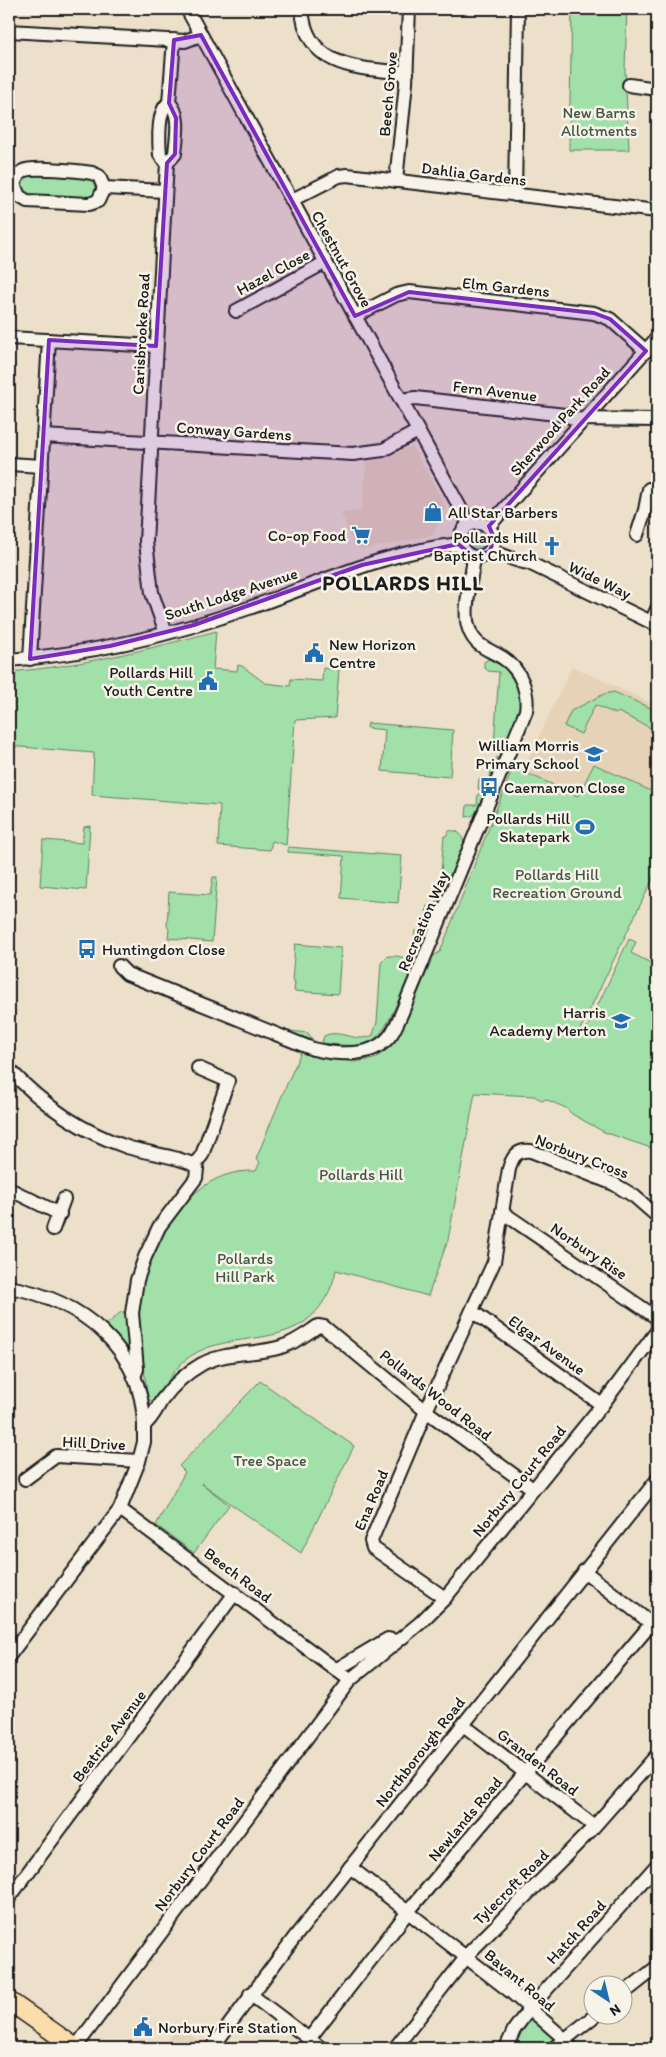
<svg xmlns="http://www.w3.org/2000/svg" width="666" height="2057" viewBox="0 0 666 2057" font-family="Itim,sans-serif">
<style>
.built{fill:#e6d2b7}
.green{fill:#a1e1a9;stroke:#5e7e62}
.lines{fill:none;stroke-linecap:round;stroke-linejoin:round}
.minor-casing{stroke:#1c1c1c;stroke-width:16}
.highway-casing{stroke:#1c1c1c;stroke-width:21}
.minor{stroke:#f7f3e8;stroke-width:12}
.highway{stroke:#faddab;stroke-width:18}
.marked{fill:#7b2cbf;fill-opacity:0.2;stroke:#7b2cbf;stroke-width:4;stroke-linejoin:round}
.labels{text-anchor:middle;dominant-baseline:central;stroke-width:5;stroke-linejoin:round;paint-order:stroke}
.street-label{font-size:16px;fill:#1c1c1c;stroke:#f7f3e8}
.park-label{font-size:16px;fill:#445746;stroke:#f7f3e8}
.poi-label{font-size:16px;fill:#1c1c1c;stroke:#f7f3e8;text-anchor:end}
.district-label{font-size:21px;font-weight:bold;letter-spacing:1px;fill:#1c1c1c;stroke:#f7f3e8}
</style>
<rect width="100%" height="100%" fill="#ede0cb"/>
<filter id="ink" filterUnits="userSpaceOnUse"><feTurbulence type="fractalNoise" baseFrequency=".02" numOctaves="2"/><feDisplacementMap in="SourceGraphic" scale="10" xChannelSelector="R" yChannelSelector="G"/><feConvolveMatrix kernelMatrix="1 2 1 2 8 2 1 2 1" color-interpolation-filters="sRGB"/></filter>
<g filter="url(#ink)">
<g class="built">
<path d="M412,446L446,507L433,535L362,550L353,544L341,512L362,510L366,461L384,459Z"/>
<path d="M572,666L657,706V833L522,771Z"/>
<path d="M179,2025L203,2045L201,2048H162Z"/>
</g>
<g class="green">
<path d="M572,9H627L625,69L629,150H569Z"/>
<path d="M24,174L90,176L99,185L94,199L25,196L20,182Z"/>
<circle cx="476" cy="539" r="11"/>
<path d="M216,631L213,669L237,671L238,665L242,666L265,683L290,686L291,679L322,681L323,668L339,670L335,718L295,720L286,845L272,841L270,850L218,846L220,805L92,795L94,753L9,746V672C80,666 147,650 216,631Z"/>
<path d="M489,659C512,667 523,689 519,712L492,778H490C491,769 489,759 500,757L501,750L494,744L499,672L488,671L484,667V662Z"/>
<path d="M614,692L657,711V731L618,712L616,714L595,705L581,734L564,726L571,711L604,694Z"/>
<path d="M368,723L453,730L450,777L382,771L385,730L367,728Z"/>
<path d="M594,764L657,794V870L579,1032L586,1030L629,939L636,942L631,953L657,966V1150L604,1132L572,1114L566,1108L545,1099L543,1101L534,1096L475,1093L448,1240L428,1296L336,1270C333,1286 328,1295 319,1308C285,1352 222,1327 183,1362C171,1373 165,1387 157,1400L153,1402L148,1399C145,1385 145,1371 143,1357C140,1332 135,1306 141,1281C144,1268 151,1254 157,1243C179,1204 208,1169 256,1171L260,1162L256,1159L281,1098L301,1052L354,1062L374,1059L390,1047L432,957L440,952L513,767L578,796Z"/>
<path d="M479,779H491L486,790L478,789Z"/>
<path d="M478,794L485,795C481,804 478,817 466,817L467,805H477Z"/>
<path d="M90,826L86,890L40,886L43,840L82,843L84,827Z"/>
<path d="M449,831C459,829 463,836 464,845L439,904H436L439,896L444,836H446Z"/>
<path d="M288,847L402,856L398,903L341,898L344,856L288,852Z"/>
<path d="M213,877H217L212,942L168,938L169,929L167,926L169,892L210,895Z"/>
<path d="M427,906H439L434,916H426Z"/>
<path d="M426,921H432L425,939L414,943L415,931H425Z"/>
<path d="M295,944L341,948L338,994L294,991L295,981H292Z"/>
<path d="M388,956C399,956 410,956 412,969C408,981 402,993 396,1005C377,1049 367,1048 322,1043L324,1036C339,1028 357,1044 373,1035L377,1022L381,963Z"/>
<path d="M290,1031L308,1033L313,1040L290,1033Z"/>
<path d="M121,1312H127L132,1357H129L105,1326Z"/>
<path d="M260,1381L354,1446L301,1553L201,1483L229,1505L194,1553L156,1525L185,1472L179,1466Z"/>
<path d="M530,2016L554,2038L541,2048H511Z"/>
</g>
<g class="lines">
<g class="minor-casing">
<g id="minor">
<path d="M187,9L469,524"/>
<path d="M302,9C306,70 362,68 407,73"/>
<path d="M9,31L185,41L201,35"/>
<path d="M629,85L657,89"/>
<path d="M167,163L160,155C159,143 157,109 169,103"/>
<path d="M396,181L406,83L409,9"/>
<path d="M9,184H14L19,196L27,201L89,204L98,201L104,188"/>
<path d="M14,184C16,179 18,174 23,171C32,166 80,171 92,173L99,176L104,188L165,191"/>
<path d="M515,195L518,9"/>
<path d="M292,200L339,176L347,175L657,211"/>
<path d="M236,311L326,262"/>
<path d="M355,316L396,295L409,292L594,313L610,319L646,351"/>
<path d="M9,338L156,346"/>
<path d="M401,400L415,398L565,415L575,419L657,420"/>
<path d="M43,436L353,454L383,450L418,431"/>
<path d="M9,464L42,466"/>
<circle cx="477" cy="540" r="17"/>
<path d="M488,527L657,338"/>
<path d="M637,535L645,510L649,489"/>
<path d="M490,551C504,554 515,562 529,563L657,625"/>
<path d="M651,622L657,609"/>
<path d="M166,633L152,593L146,542L167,163L175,154C176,139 182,114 169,103L174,40"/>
<path d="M30,659L49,340"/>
<path d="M9,660C91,654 172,635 249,608C321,583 383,552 460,544"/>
<path d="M119,966L127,974L313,1049C339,1055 375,1059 392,1033C400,1020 405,1004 411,990L526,711C529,691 520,669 503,658C489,649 475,647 469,629C462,611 472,578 474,557"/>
<path d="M9,1069C41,1103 82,1132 127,1147C146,1153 178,1156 194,1165"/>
<path d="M194,1165L202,1155L228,1081L198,1068"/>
<path d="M9,1189L60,1214"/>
<path d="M502,1212L657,1318"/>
<path d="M53,1229L64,1199"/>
<path d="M9,1287C81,1300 142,1347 144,1425"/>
<path d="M472,1311L602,1405"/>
<path d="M134,1377L137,1369L132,1313L137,1280L145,1257L159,1227L196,1178L197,1169L194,1165"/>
<path d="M25,1479L56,1456L139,1461"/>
<path d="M120,1509L350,1680"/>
<path d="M584,1571L657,1628"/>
<path d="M445,1598L373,1548L371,1541L426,1411L494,1262L509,1169C512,1157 517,1149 531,1151L614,1184L634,1196L657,1216"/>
<path d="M9,1656L120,1509L139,1461L144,1442V1425C153,1418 156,1409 162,1400C173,1385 186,1373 202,1364C227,1351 255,1355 281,1347C295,1343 306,1334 318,1326L324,1327L426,1411L533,1489"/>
<path d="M337,1669L388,1639L397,1641"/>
<path d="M462,1724L594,1826"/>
<path d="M350,1867L511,1992L560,2035L571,2048"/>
<path d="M9,1898L235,1593"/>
<path d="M624,1993L657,1967"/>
<path d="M250,1994L321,2048"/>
<path d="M309,2039L411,1908L651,1624"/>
<path d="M75,2048L350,1680L420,1623L445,1598L602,1405L657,1331"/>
<path d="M212,2048L294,1938L657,1480"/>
<path d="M395,2048L471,1951L591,1830L657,1755"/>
<path d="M506,2048L514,2030L530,2008L657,1865"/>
<path d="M554,2048L597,2014"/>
</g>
</g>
<g class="highway-casing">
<path id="highway" d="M9,2001L76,2048"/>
</g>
<use href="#minor" class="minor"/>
<use href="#highway" class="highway"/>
</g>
</g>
<path class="marked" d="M201,35L355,316L409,292L594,313L610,319L646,351L489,526L494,538L490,551L474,557L458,544L362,565L194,625L110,646L30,659L49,340L156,346L167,163L175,154L176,118L169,103L174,40Z"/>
<defs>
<g id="shop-bare" transform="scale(1.5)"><path d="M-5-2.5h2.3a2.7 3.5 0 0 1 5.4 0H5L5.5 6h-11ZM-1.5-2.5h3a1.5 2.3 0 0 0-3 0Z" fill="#1f6fb2" stroke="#f7f3e8" stroke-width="2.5" paint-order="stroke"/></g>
<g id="supermarket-bare" transform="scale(1.5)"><path d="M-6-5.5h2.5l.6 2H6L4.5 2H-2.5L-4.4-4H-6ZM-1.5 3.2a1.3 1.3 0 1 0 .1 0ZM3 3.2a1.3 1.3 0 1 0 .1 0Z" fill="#1f6fb2" stroke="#f7f3e8" stroke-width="2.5" paint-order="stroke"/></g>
<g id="church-bare" transform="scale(1.5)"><path d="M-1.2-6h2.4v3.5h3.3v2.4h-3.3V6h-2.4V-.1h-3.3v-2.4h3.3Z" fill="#1f6fb2" stroke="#f7f3e8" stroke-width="2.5" paint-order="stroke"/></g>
<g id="civic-bare" transform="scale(1.5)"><path d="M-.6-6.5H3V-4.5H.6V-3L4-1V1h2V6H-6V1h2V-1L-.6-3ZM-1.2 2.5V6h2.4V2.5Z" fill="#1f6fb2" stroke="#f7f3e8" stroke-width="2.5" paint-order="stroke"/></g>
<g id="school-bare" transform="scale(1.5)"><path d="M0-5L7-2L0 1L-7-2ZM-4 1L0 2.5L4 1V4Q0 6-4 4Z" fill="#1f6fb2" stroke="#f7f3e8" stroke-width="2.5" paint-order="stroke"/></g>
<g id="bus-bare" transform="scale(1.5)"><path d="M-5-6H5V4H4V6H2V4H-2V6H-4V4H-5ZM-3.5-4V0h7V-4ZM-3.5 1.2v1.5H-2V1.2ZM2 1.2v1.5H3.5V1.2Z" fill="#1f6fb2" stroke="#f7f3e8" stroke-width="2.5" paint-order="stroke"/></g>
<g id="stadium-bare" transform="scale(1.5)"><path d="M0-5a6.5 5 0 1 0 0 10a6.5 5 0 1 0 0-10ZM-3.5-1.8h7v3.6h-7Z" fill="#1f6fb2" stroke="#f7f3e8" stroke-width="2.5" paint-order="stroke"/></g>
</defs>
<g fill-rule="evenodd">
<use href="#shop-bare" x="433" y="512"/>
<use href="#supermarket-bare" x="361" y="535"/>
<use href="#church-bare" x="552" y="546"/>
<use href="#civic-bare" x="314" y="653"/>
<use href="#civic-bare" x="208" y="681"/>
<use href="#school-bare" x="594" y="754"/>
<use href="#bus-bare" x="489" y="787"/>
<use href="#stadium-bare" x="585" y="827"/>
<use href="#bus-bare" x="87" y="949"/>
<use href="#school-bare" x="621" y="1021"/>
<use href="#civic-bare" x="143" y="2027"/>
</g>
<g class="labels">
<g class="street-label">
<text transform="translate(388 94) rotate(-85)">Beech Grove</text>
<text transform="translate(474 174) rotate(7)">Dahlia Gardens</text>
<text transform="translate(342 259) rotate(61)">Chestnut Grove</text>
<text transform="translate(273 272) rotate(-28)">Hazel Close</text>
<text transform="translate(506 287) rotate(6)">Elm Gardens</text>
<text transform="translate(141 334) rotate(-87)">Carisbrooke Road</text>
<text transform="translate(495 391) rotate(7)">Fern Avenue</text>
<text transform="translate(560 421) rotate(-48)">Sherwood Park Road</text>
<text transform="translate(234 431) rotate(4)">Conway Gardens</text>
<text transform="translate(600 580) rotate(26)">Wide Way</text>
<text transform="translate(231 594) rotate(-18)">South Lodge Avenue</text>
<text transform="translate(423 921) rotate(-67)">Recreation Way</text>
<text transform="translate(582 1156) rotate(21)">Norbury Cross</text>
<text transform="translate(589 1251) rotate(34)">Norbury Rise</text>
<text transform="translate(547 1345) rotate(36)">Elgar Avenue</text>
<text transform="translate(436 1395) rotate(38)">Pollards Wood Road</text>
<text transform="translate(94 1443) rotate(3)">Hill Drive</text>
<text transform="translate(519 1481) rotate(-51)">Norbury Court Road</text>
<text transform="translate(371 1500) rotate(-67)">Ena Road</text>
<text transform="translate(238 1575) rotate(37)">Beech Road</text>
<text transform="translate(109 1736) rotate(-53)">Beatrice Avenue</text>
<text transform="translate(420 1752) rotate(-52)">Northborough Road</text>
<text transform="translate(538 1762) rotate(38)">Granden Road</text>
<text transform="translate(465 1819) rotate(-50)">Newlands Road</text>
<text transform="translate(199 1854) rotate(-53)">Norbury Court Road</text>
<text transform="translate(511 1887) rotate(-45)">Tylecroft Road</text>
<text transform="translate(576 1932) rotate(-48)">Hatch Road</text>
<text transform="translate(520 1980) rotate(40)">Bavant Road</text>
</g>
<g class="park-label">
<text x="599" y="112">New Barns<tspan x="599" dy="18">Allotments</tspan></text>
<text x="557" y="874">Pollards Hill<tspan x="557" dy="18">Recreation Ground</tspan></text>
<text x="361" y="1174">Pollards Hill</text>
<text x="245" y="1258">Pollards<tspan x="245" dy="18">Hill Park</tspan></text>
<text x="270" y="1460">Tree Space</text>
</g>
<g class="poi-label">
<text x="448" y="512" text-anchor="start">All Star Barbers</text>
<text x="346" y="535">Co-op Food</text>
<text x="537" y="537">Pollards Hill<tspan x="537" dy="18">Baptist Church</tspan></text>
<text x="329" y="644" text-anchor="start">New Horizon<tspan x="329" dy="18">Centre</tspan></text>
<text x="193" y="672">Pollards Hill<tspan x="193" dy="18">Youth Centre</tspan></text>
<text x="579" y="745">William Morris<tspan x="579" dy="18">Primary School</tspan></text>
<text x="504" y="787" text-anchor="start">Caernarvon Close</text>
<text x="570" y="818">Pollards Hill<tspan x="570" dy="18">Skatepark</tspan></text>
<text x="102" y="949" text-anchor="start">Huntingdon Close</text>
<text x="606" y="1012">Harris<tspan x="606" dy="18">Academy Merton</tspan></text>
<text x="158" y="2027" text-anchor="start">Norbury Fire Station</text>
</g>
<g class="district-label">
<text x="403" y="582">POLLARDS HILL</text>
</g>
</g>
<rect width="666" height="2057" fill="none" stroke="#f7f3e8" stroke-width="30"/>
<rect x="15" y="15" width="636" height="2027" fill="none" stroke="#1c1c1c" stroke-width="2" filter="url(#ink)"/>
<g transform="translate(608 2000) rotate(145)"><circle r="24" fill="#f7f3e8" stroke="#9f9d96"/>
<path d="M0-4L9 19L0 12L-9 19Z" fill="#1f6fb2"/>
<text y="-8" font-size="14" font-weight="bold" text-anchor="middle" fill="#1c1c1c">N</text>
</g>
</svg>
